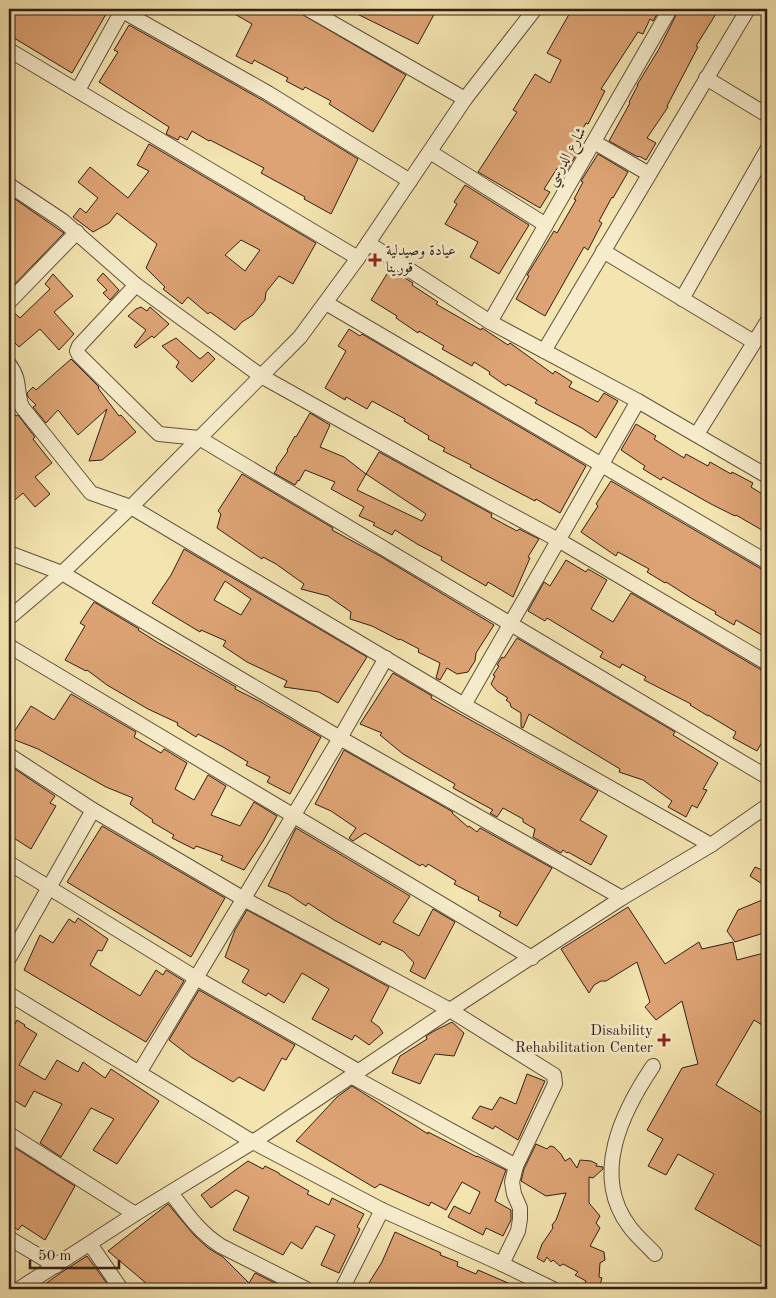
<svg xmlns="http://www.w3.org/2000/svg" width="776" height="1298" viewBox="0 0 776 1298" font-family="'Old Standard TT',Amiri,serif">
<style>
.building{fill:#dda374;stroke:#331e15;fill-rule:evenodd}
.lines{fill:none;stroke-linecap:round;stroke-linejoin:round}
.minor-casing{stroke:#63503c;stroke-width:16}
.minor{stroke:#f7edcc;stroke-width:14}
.poi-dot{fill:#8f2418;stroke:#f7edcc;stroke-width:2}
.labels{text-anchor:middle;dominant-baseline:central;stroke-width:5;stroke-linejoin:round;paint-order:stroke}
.street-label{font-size:15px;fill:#331e15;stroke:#f7edcc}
.poi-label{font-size:15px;fill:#331e15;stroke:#f7edcc;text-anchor:start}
</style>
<rect width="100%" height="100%" fill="#f3e4b0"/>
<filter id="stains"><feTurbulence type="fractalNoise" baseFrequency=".004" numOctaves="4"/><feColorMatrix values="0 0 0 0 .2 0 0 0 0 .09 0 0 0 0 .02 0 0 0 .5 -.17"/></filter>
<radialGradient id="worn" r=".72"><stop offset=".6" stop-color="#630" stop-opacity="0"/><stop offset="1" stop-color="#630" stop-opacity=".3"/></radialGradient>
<g class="building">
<path d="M9,9H109L72,73L9,35Z"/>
<path d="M226,9H293L406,75L373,132L329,104L331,101L305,87L303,90L286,81L288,78L254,60L252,64L236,56L252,24Z"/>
<path d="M347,9H437L418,44Z"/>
<path d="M572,9H660L653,21L650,19L643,34L638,32L601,89L605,91L588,124L586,123L570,151L576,155L566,172L558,167L544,189L550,192L540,208L478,172L517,112L513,110L535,74L550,83L561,60L547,53Z"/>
<path d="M679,9H719L696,46L698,47L667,106L668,107L647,138L656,143L646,160L639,156L638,157L609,141L630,103L629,102L638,85H637L659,49Z"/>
<path d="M129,25L264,101L358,159L331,214L304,199L305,197L261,173L264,168L210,140L209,141L192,131L187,140L180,136L178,140L166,134L169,127L99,82L118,52L114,50Z"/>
<path d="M149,144L316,243L293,284L279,276L266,292L265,300L253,315L242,322L235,330L210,312L208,314L188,297L182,304L163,289L165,287L146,268L157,244L117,213L109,223L93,232L73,217L80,208L86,213L98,198L78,182L90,167L128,198L149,171L137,165ZM241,240L260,250L245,271L225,255Z"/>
<path d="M598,154L628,172L613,198L612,197L599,221L602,223L588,250L584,247L545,316L516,299L529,276L527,275L554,231L557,233L576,200L574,199L583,182L581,181Z"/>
<path d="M465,185L529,225L499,274L470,257L478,242L445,224L457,204L454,202Z"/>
<path d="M9,195L64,233L9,290Z"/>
<path d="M390,269L413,283L412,285L438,302L436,304L481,330L482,328L508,345L510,343L553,374L555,371L572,382L569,387L598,402L604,393L618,401L596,438L582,428L535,403L537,400L508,384L506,386L489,374L490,372L474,362L472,366L442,349L444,346L419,331L418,333L396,318L397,316L371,300Z"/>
<path d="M103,273L119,290L110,300L103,293L107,290L97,280Z"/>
<path d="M53,274L73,296L54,312L74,334L59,350L40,329L19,347L9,337V311L11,310L20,318L50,289L45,284Z"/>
<path d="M141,307L147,311L150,307L169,324L154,338L152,336L136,348L134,346L146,330L128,316L136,309Z"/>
<path d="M349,329L360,336L362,334L586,466L560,513L536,499L535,501L470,467L471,465L443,451L445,448L428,439L429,436L404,421L405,419L372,401L367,409L346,397L345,400L325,388L346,351L338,346Z"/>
<path d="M176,338L200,359L208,352L215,359L192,382L176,367L179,362L162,346Z"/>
<path d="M71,359L99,387L98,388L119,416L121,415L136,432L102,460L89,461L107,409L78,435L58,410L46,423L33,407L36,405L28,397L27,393L33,387L36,390Z"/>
<path d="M9,408L16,416L18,415L35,437L33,439L52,463L35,477L50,494L35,507L23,493L9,505Z"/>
<path d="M310,413L330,425L320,447L344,457L366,474L379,452L492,514L491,517L517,531L519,529L539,539L528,557L530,558L513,597L488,582L486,586L441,560L442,557L417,544L395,530L392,535L373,525L375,523L359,516L364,507L331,489L335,482L305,470L299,481L298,480L295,485L274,473L277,469L276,468L288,451L287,450L295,436L296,437ZM366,474L426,514L422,521L357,490Z"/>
<path d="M636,424L656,436L654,439L684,458L686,454L708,466L710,462L731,474L732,472L753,483L751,487L767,497V533L736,515L735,516L711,504L663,477L661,480L643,469L645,466L621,450Z"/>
<path d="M242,474L333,528L332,530L380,556L494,625L476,653L475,661L468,672L457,674L447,668L440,680L436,678L440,663L418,652L419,649L400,639L399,640L372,626L350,619L351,612L328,596L301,589L304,584L276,564L263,557L262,559L217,528L221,514L218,511Z"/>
<path d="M611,481L763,570L767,571V638L736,620L734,625L715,614L716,612L691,598L666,582L665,583L647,572L649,569L618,552L616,556L581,532L598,506L596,504Z"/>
<path d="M184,549L367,657L338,703L319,692L284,687L287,681L247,662L223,646L226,641L201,630L200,632L152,603L171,575ZM225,581L251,599L241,615L214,600Z"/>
<path d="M566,560L586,572L588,569L607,580L591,609L613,622L631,593L763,671L767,672V733L757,751L733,738L736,732L708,715V716L690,705L691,704L644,680L646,677L622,664L620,668L600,657L603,652L547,618L545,621L528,611L544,582L550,586Z"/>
<path d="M94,602L139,629L138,630L157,642L236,687L235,689L259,701L321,737L290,794L267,782L270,777L246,765L248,762L223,747L198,734L196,737L177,725L178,723L148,709L107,685L87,670L86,671L65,660L85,626L80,623Z"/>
<path d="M517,638L675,732L673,735L718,763L703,789L707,790L697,808L692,805L686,817L668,807L672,801L643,780L619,772L620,769L529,714L523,728L521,727V713L511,707L510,703L506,700L508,698L497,691L491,684L495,676L493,675L499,666L497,665L502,657L504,658Z"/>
<path d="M393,673L432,696L431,698L598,791L580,820L607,836L591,865L568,852L567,853L563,850L561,853L533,837L535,829L523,822V819L503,808L497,817L490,813L493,810L453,788L455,784L403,754L380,735L382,733L360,724Z"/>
<path d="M71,694L136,732L134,737L161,753L164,749L187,763L175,789L194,800L208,775L226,786L211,815L240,826L254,802L277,816L263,841L244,870L221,860L223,856L196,846L194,849L172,838L174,835L152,822L153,820L130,804L133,798L106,787L38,749L10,738L31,706L54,720Z"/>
<path d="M344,750L453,812L452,813L468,827L469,826L477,832L480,828L552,868L517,926L499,916L501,912L478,900L479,897L454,884L456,881L428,864L426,867L422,864L420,866L365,833L353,841L349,838L356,828L331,811L315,804Z"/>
<path d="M9,765L55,796L50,803L56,806L31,849L9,835Z"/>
<path d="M102,826L225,898L191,957L67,882Z"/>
<path d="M296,828L410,896L393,922L419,936L433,909L455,922L425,979L410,971L414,963L403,951L382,941L380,945L334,920L308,903L306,906L288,894L268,886Z"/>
<path d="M755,867L767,872V887L750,876Z"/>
<path d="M767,898V932L735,942L727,931L738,910Z"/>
<path d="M628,907L665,964L699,942L702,949L733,942L737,960L764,953L767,964L762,966L767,989V1028L754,1020L716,1085L767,1116V1250L695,1209L714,1174L678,1154L666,1175L648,1166L663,1139L647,1130L682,1068L698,1064L682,1001L656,1020L645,1007L650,1002L637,962L606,981H601L594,985L589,993L561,949Z"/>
<path d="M247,910L389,987L371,1021L379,1027L383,1033L369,1045L355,1035L352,1040L312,1019L329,989L302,973L284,1003L268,993L266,996L242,982L249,970L225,957L235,930Z"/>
<path d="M78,918L108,939L102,951L98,950L90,965L140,996L156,970L163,975L166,970L184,981L146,1042L24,970L40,935L53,943L69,919L75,923Z"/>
<path d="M199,990L295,1045L286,1060L282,1058L264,1091L239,1077L233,1082L191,1057L169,1040Z"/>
<path d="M17,1020L25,1025L24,1026L37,1034L19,1065L45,1080L57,1060L78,1072L83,1062L105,1078L111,1069L159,1101L117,1164L93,1150L114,1119L91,1108L61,1157L40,1143L62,1104L34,1091L25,1107L9,1097V1026L13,1028Z"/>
<path d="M452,1022L464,1033L454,1056L435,1054L420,1084L392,1073L400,1056L427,1039L426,1036L434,1031Z"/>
<path d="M527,1074L545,1081L518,1140L495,1126L493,1129L472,1118L480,1106L492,1110L500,1097L516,1104Z"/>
<path d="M352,1086L428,1134V1132L477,1157V1156L506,1170L495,1201L511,1210V1220L503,1236L486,1228L483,1235L448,1217L454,1206L470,1214L480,1192L462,1182L446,1210L431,1202L429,1206L380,1184L375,1188L296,1141L337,1097Z"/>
<path d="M9,1144L75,1186L45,1240L22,1225L18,1230L9,1224Z"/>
<path d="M536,1144L547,1149L550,1146L554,1147L561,1154L565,1161L570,1158L577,1168L580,1160L591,1161L597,1164L596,1166L603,1167V1169L593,1178L589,1177V1203L600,1216L596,1223L600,1228L590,1246L604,1252L605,1260L600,1263L599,1277L602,1278L599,1288L585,1283L586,1281L575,1275L578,1272L563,1264L560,1266L553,1260L551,1262L547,1257L544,1262L537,1258L542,1244L553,1228L552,1225L556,1220L566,1193L546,1196L521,1181L524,1169Z"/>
<path d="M248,1161L263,1169L265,1166L279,1173V1174L309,1191L307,1194L329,1205L332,1198L364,1214L357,1227L360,1229L339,1273L321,1265L335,1235L316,1226L302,1249L291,1242L283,1255L233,1230L249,1197L236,1190L211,1208L201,1195Z"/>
<path d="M168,1204L194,1235L208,1248L223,1257L249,1283L255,1273L287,1289H153L108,1251Z"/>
<path d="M395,1232L441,1253L440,1255L458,1262L457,1266L476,1274L478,1270L522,1289H435L427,1286L426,1289H373L367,1286L382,1262Z"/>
<path d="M87,1256L111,1289H38L62,1272Z"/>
</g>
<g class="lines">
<g class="minor-casing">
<g id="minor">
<path d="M119,9L268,93L410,181"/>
<path d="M308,9L465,99"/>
<path d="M9,50L358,258"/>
<path d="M706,78L767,115"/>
<path d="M78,90L123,9"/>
<path d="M594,142L649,174"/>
<path d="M430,152L546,225"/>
<path d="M9,185L63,221L136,285L261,376L449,481L560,541L767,663"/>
<path d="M368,243L490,322L638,401L767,476"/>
<path d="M603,251L754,342"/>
<path d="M136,285L79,346L77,351L79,355L159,434L199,438L767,777"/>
<path d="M682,299L767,150"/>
<path d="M9,302L77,232"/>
<path d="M326,303L767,562"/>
<path d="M490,322L670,9"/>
<path d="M544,351L748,9"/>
<path d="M9,364C22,382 15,389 22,407L91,493L131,507L464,705L711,845"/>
<path d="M697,434L767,322"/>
<path d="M9,553L62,573L340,738L622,898"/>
<path d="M9,618L62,573L131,507L300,337L358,258L465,99L535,9"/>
<path d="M9,646L532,958"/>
<path d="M464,705L638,401"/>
<path d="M9,755L93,810L244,899L450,1010L554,1075L555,1084L516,1166L512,1182L514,1194L520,1208V1219L518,1231L502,1264"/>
<path d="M9,863L196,978L358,1071"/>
<path d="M9,958L93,810"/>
<path d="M9,994L253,1142L450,1010L622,898L711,845L767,806"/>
<path d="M653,1066C622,1112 591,1175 629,1226C636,1236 647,1245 655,1254"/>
<path d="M139,1073L340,738L386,658"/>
<path d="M351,1076L516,1166"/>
<path d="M9,1134L135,1214"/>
<path d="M171,1193C187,1214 199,1232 221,1246L306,1289"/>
<path d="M9,1238L56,1266"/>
<path d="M90,1244L121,1289"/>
<path d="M19,1289L135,1214L253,1142L382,1210L502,1264L553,1289"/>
<path d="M342,1289L382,1210"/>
</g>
</g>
<use href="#minor" class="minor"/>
</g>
<g class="poi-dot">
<path d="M372.5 252.5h5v5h5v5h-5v5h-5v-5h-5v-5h5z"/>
<path d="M661.5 1032.5h5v5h5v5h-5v5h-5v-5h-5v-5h5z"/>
</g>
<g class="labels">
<g class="street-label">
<text transform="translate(567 157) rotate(-60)">شارع الدرسي</text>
</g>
<g class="poi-label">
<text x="386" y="251">عيادة وصيدلية<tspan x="386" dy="17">قورينا</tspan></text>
<text x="653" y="1031" text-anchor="end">Disability<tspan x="653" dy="17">Rehabilitation Center</tspan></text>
</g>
</g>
<rect width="776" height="1298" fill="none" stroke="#f3e4b0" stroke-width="30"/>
<rect x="10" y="10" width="756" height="1278" fill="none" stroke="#331e15" stroke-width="2.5"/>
<rect x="15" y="15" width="746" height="1268" fill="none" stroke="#331e15"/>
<path d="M30 1260v8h89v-8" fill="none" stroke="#331e15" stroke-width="2.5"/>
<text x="38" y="1260" font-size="15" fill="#331e15" stroke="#f7edcc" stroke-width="4" paint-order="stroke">50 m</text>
<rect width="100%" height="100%" filter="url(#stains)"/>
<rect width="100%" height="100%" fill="url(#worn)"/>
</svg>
